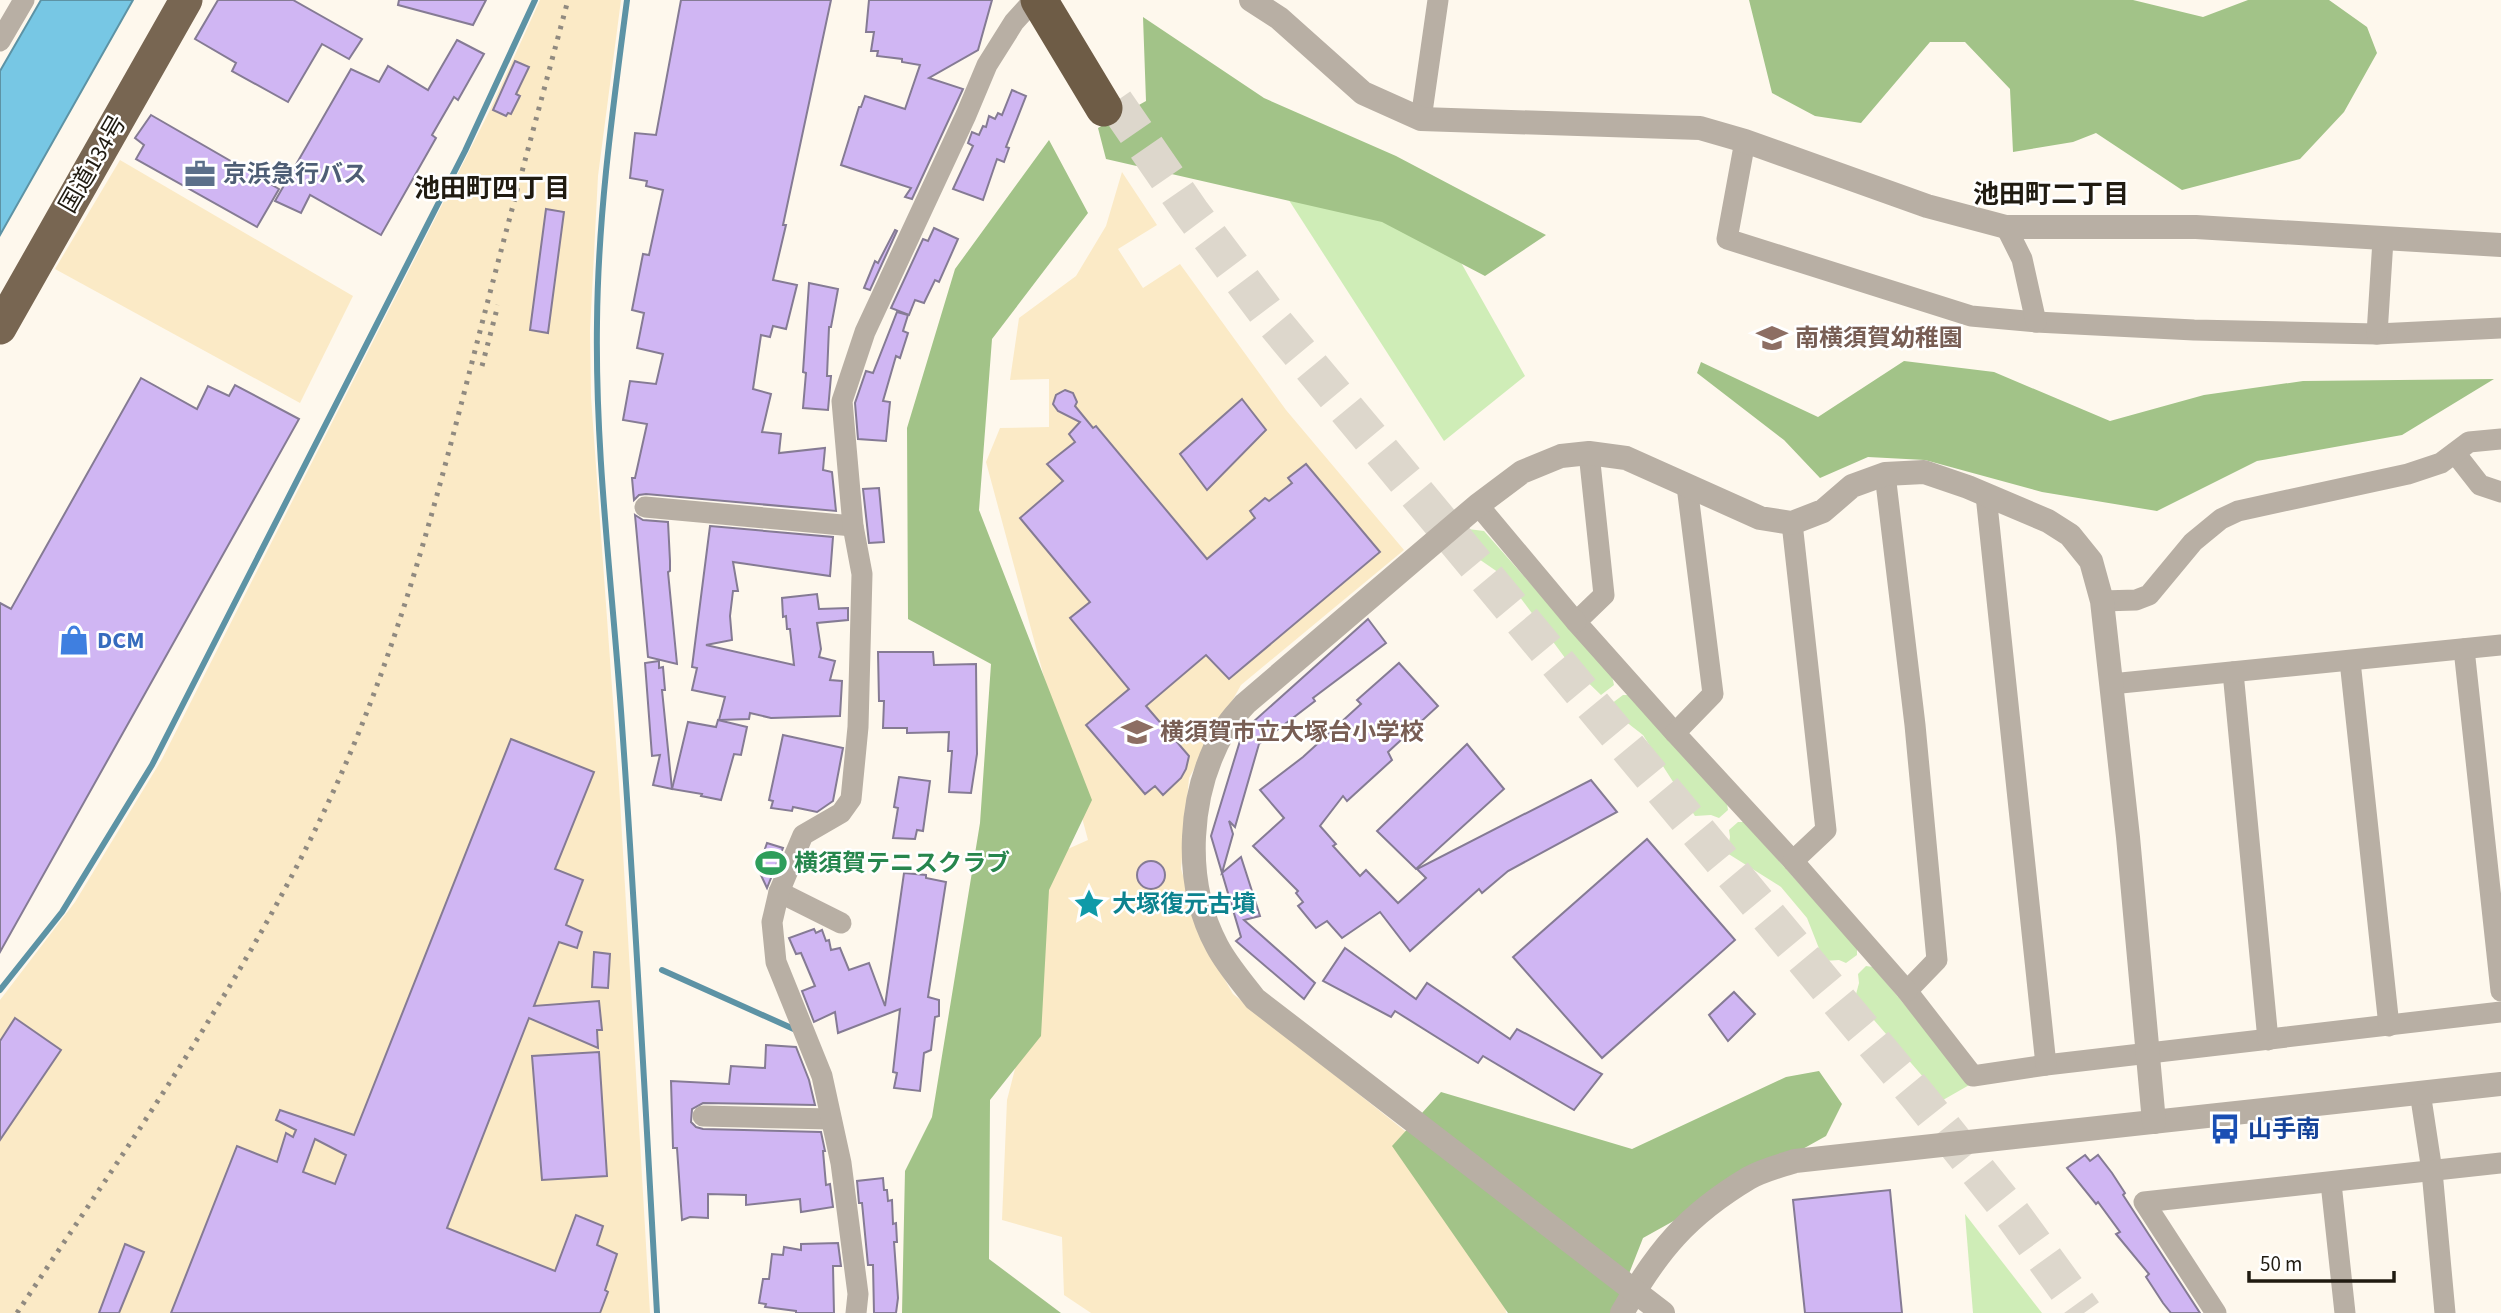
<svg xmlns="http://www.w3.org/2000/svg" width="2501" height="1313" viewBox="0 0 2501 1313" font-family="'Source Sans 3','Noto Sans JP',sans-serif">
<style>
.built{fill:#fbeac6}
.green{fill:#cfedb7}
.forest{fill:#a2c388}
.water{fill:#77c7e4;stroke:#5d93a5;stroke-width:2}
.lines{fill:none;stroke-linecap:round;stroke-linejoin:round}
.stream{stroke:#5d93a5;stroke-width:6}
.building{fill:#d0b6f3;stroke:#857b94;stroke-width:2;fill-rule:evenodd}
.motorway-tunnel{stroke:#ddd7cc;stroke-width:37;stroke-dasharray:37 18;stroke-linecap:butt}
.minor{stroke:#b8afa4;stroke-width:21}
.tertiary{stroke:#b8afa4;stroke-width:24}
.trunk{stroke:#786652;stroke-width:33}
.motorway{stroke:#6e5c46;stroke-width:37}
.rail{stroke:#908a80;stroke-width:5;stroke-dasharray:3.5 7;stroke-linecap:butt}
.labels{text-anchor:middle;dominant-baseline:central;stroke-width:5;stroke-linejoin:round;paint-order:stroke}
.street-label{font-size:24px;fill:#201b11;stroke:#fff}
.service-label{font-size:24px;font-weight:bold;fill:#4e5e75;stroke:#fff;text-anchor:start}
.education-label{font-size:24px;font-weight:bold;fill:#785e54;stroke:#fff;text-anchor:start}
.shop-label{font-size:24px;font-weight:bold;fill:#366cbe;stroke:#fff;text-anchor:start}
.leisure-label{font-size:24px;font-weight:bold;fill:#27864d;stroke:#fff;text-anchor:start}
.culture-label{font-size:24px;font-weight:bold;fill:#0d838f;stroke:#fff;text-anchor:start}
.transit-label{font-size:24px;font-weight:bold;fill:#164399;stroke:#fff;text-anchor:start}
.neighbourhood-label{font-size:26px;font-weight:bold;fill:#201b11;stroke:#fff}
</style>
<rect width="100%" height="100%" fill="#fef8ed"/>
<g class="built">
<path d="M540,0H621L598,176L590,331L591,397L619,784L650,1313H0V1000L75,902L162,759L490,110Z"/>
<path d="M120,160L353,296L300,403L55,269Z"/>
<path d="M1122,172L1157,225L1118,249L1143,288L1180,264L1286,410L1404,550L1241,685L1189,778L1181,869L1204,943L1233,994L1537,1236L1502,1273L1506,1313H1091L1064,1295L1062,1237L1002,1220L1007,1100L1033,999L1025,868L1088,840L986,462L1000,428L1049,427V379L1010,380L1019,318L1076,276L1106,226Z"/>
</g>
<g class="green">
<path d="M1247,135L1446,236L1525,376L1444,441Z"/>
<path d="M1468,529L1484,531L1612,676L1614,685L1601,695L1571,666L1505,577L1460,546L1458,539Z"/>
<path d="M1623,695H1630L1727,804L1728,810L1719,818L1711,815L1695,816L1643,735L1607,707Z"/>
<path d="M1738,822H1744L1857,948V955L1846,963L1839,960L1824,961L1807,918L1781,887L1727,853L1730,837L1729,830Z"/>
<path d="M1866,966L1873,967L1971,1084L1943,1100L1855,998L1859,983L1858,974Z"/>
<path d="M1965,1214L2042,1313H1973Z"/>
</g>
<g class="forest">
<path d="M1749,0H2133L2203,17L2248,0H2329L2367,27L2377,53L2344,112L2300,159L2182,190L2096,133L2073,142L2013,152L2010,89L1965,42H1930L1861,123L1815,116L1772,93Z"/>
<path d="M1143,17L1264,98L1396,156L1546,235L1485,276L1382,222L1106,159L1098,128L1146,101Z"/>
<path d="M1049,140L1088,213L992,339L979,510L1092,800L1049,890L1041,1036L990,1100L989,1259L1061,1313H902L905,1171L932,1117L980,823L991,664L908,619L907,428L955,269Z"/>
<path d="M1904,361L1994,372L2110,421L2204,395L2303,381L2494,379L2402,435L2257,461L2157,511L2042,492L1925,460L1868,457L1820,478L1784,440L1697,373L1701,362L1818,417Z"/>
<path d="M1819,1071L1842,1104L1826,1136L1643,1238L1621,1294L1633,1313H1508L1392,1146L1441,1092L1632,1149L1786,1077Z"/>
</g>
<path class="water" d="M41,0H133L0,235V71Z"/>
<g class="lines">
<g class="stream">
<path d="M627,0C613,107 598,214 597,323C595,457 613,591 622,725C636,921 646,1117 657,1313"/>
<path d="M662,970L796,1030"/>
<path d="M0,990L62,912L152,765L465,151L535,0"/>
</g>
</g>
<g class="building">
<path d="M218,0H293L362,39L349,59L322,44L288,102L232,71L236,63L195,39Z"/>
<path d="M399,0H486L473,25L398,5Z"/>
<path d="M681,0H831L783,225H786L773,280L797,285L786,329L773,326L770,337L761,335L753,389L771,394L762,432L781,434L779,453L825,448L823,470L832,472L836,511L646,494L639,495L634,500L632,478H635L647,424L623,420L630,381L656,384L663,354L637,348L644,313L632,310L643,254L649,255L663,190L646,186L647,181L630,178L635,133L656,135Z"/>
<path d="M869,0H992L978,50L929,78L963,89L912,199L905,197L911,188L841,165L859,107H861L865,96L905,109L920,65L902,62V59L877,56L878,51H871L874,32H866Z"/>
<path d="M457,40L484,54L458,100L454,97L432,135L436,138L381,235L310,195L301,213L275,201L351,69L379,82L388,66L428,90Z"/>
<path d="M515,61L529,67L516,94L520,96L511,114L508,113L506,116L493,110Z"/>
<path d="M1012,90L1026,96L1006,147L1009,148L1004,162L997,159L983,200L953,189L973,146L968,143L972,132L979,135L983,126L986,127L989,116L995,119L998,113L1002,115Z"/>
<path d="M151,115L279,189L257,227L136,159L144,145L135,138Z"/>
<path d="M546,209L564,212L548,333L530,330Z"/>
<path d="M934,228L958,239L939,282L935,280L924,303L915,300L909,315L891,308L923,239L928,241Z"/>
<path d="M895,230L897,231L870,290L864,288L875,261L878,263Z"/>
<path d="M809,283L838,289L831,327H829L827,376H831L828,410L803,408L806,373L803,372Z"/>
<path d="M897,312L908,315L903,331L908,333L900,358L896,356L883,401L890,402L886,441L858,439L855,403L866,371L873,373Z"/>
<path d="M141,378L197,409L208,386L229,396L235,385L299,419L0,952V603L11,609Z"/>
<path d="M1065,390L1073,393L1077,402L1075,406L1093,428L1096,426L1207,559L1255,518L1250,511L1265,498L1269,501L1292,483L1288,478L1306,464L1380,552L1229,679L1206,655L1146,706L1189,756L1186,769L1181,778L1163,795L1155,786L1145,794L1086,725L1129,689L1070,618L1090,602L1020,518L1063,481L1047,464L1075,442L1069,434L1080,422L1058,411L1053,404L1056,395Z"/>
<path d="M1242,399L1266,430L1207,490L1180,454Z"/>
<path d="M879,488L884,542L869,543L863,489Z"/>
<path d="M635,515L643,520L668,522L670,561V571L668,572L677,664L648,657Z"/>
<path d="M710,526L833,537L830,576L733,562L738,591H733L730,616L732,640L706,645L794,665L790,629H787L786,616L783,617L782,598L817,594L819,609L848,608V620L817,623L821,649L819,657L835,661L830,680L842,681L840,716L771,718L750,713L749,719L719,720L725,697L692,690L697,668L692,667Z"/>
<path d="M1368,619L1386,643L1313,698L1315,701L1259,744L1235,827L1229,821L1233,834L1222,873L1241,857L1260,916L1244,920L1315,983L1304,999L1236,941L1241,937L1211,836L1243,731Z"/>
<path d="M878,652H933L934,665L976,664L977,754L971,793L949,792L952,751H948L949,732L907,733V728H883L884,701H879Z"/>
<path d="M659,661V668L663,667L665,690H662L672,789L653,785L660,755L652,756L645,663Z"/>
<path d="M1399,663L1438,706L1388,752L1392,760L1347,801L1343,796L1320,826L1336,844L1333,846L1360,876L1366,870L1398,903L1426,878L1417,869L1591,780L1617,812L1508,871L1482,893L1479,889L1410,951L1380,912L1342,938L1327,921L1316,928L1298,906L1303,902L1296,893L1298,891L1253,846L1284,818L1260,790L1303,757L1361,704L1357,700Z"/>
<path d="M718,720L747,727L741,755L734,754L721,800L701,796L702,794L672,789L688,722L716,727Z"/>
<path d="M783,735L843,748L833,801L817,812L793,807L792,811L771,808L773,801L769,800Z"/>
<path d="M511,739L594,772L555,869L583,880L566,925L582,932L577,948L559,942L534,1006L599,1001L602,1030H597L598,1048L529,1018L447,1228L555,1271L576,1215L603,1226L597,1245L617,1254L605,1290L608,1292L600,1313H171L237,1146L277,1162L286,1133L293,1137L296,1130L276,1120L280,1110L354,1135ZM315,1139L346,1155L335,1184L303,1172Z"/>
<path d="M1467,744L1504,789L1416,869L1377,831Z"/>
<path d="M899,777L930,781L923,831L917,830L915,839L893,838L898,808L894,807Z"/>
<path d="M1647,839L1735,940L1602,1058L1513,957Z"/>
<path d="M767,843L783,848L767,888L758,869Z"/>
<circle cx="1151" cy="875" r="14"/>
<path d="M904,873L926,875V878L946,882L928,997L939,1000V1016L935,1017L931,1050L924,1053L920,1091L894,1088L897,1073L893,1072L900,1009L838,1033L835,1012L814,1022L802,991L815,986L801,953L796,954L789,938L814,929L816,933L822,930L826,941L829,940L831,950L840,948L849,970L869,963L885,1006Z"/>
<path d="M1345,948L1416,999L1427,983L1510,1039L1517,1029L1602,1074L1574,1110L1483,1056L1478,1063L1395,1011L1391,1017L1323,981Z"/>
<path d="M594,952L610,954L608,988L592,987Z"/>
<path d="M1734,992L1755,1014L1728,1041L1709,1015Z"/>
<path d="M15,1018L61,1050L0,1140V1041Z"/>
<path d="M766,1045L796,1047L809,1080L815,1105L703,1103L692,1109L691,1122L696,1127L703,1129L821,1132L825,1151H823L826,1185L830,1184L833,1207L801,1212L800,1199L746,1205V1195L708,1194V1218L690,1217L682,1220L677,1148H673L671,1081L729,1084L731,1066L765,1068Z"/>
<path d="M599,1052L607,1176L542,1180L532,1056Z"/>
<path d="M2085,1155L2090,1161L2098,1155L2112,1173L2125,1193L2123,1195L2200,1313H2171L2163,1303L2146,1277L2149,1274L2116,1234L2120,1232L2098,1202L2096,1204L2067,1168Z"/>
<path d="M883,1178L884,1190H887L888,1201L892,1200L893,1224L896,1223L897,1242H894L898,1298L896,1313H874L873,1265H868L862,1203H859L857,1181Z"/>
<path d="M1890,1190L1902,1313H1805L1793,1200Z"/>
<path d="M838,1243L841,1266H833L834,1313H796V1311L765,1307L766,1304L759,1303L763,1279H769L772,1254L783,1255L784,1247L801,1250V1244Z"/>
<path d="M125,1244L144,1252L119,1313H99Z"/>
</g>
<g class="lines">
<path class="motorway-tunnel" d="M1115,102L1191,212L1269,316L1917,1095L2013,1215L2084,1313"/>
<g class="minor">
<path d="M0,41L24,0"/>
<path d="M1421,119L1438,0"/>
<path d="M1745,141L1727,239L1971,316L2036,322L2194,330L2377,334L2501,328"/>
<path d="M2006,227L2022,259L2036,322"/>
<path d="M2377,334L2383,240"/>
<path d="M1589,453L1604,595L1576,622L1675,733"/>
<path d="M2455,453L2480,485L2501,492"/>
<path d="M1885,474L1915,725L1937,960L1907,991L1973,1076L2046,1065L2501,1012"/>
<path d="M1687,486L1713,694L1675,733L1793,861L1907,991"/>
<path d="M1986,495L2046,1065"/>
<path d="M1478,505L1576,622"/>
<path d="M645,507L853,526"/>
<path d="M1792,523L1826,830L1793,861"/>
<path d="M2102,601L2136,600L2149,595L2193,542L2221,519L2238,511L2408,474L2441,463L2469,442L2501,439"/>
<path d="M2464,649L2501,991"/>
<path d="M2350,661L2389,1026"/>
<path d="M2233,672L2268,1040"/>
<path d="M2111,684L2501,645"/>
<path d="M779,892L841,923"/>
<path d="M2420,1092L2432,1171L2445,1313"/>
<path d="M703,1116L831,1119"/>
<path d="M2331,1183L2345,1313"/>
<path d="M856,1313L858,1294L841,1163L822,1076L776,962L772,922L779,892L803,835L841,813L851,799L858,727L862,574L853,526L842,401L865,332L966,115L987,65L1014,22L1034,0"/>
<path d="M2216,1313L2144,1202L2501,1163"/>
</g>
<g class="tertiary">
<path d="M1251,0L1279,18L1363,93L1421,119L1700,128L1745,141L1927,206L2006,227H2196L2501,245"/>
<path d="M1622,1313C1657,1251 1687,1215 1749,1178C1763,1170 1780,1166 1795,1161L2501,1084"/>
<path d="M1663,1313L1255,999C1242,982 1227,965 1217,946C1182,881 1188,792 1225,729C1230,720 1238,712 1245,704L1478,505L1522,472L1561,456L1589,453L1626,458L1760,518L1792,523L1823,511L1852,486L1885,474L1924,472L1968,487L2048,521L2070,535L2091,561L2102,601L2128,837L2154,1122"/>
</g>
<path class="trunk" d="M0,328L186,0"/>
<path class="motorway" d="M1039,0L1104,108"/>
<g class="rail">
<path d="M482,366L498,305"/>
<path d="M17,1313C137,1131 267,951 352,749C408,615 443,475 479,335C508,223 538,112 568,0"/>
</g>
</g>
<defs>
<g id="office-bare" transform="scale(2.415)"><path d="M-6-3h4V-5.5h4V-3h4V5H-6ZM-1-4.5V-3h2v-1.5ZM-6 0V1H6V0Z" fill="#5c6f8a" stroke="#fff" stroke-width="2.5" paint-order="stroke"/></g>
<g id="school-bare" transform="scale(2.415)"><path d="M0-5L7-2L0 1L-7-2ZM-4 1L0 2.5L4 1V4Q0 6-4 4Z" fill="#8d6e63" stroke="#fff" stroke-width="2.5" paint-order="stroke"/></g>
<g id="shop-bare" transform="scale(2.415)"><path d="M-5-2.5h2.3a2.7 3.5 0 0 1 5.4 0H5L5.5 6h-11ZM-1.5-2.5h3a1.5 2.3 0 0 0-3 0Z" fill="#3f7fe0" stroke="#fff" stroke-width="2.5" paint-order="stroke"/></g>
<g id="stadium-bare" transform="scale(2.415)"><path d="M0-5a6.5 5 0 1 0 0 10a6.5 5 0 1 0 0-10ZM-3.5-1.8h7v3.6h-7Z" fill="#2e9e5b" stroke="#fff" stroke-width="2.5" paint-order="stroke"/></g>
<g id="sight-bare" transform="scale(2.415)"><path d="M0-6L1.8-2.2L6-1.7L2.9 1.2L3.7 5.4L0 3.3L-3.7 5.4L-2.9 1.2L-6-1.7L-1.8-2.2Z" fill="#0f9aa8" stroke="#fff" stroke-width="2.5" paint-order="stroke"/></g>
<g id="bus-bare" transform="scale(2.415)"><path d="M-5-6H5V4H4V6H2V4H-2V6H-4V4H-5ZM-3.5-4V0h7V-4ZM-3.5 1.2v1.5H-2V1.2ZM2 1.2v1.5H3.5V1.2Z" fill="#1a4fb4" stroke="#fff" stroke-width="2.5" paint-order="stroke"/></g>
</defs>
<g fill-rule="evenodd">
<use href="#office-bare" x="200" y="174"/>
<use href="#school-bare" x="1772" y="338"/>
<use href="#shop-bare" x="74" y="640"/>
<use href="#school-bare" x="1137" y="732"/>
<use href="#stadium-bare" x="771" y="863"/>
<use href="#sight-bare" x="1089" y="904"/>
<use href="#bus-bare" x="2225" y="1129"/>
</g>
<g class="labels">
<g class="street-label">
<text transform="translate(93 164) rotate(-60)">国道134号</text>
</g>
<g class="service-label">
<text x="223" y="174">京浜急行バス</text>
</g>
<g class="education-label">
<text x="1795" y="338">南横須賀幼稚園</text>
<text x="1160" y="732">横須賀市立大塚台小学校</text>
</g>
<g class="shop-label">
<text x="97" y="640">DCM</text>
</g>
<g class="leisure-label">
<text x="794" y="863">横須賀テニスクラブ</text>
</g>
<g class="culture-label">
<text x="1112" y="904">大塚復元古墳</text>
</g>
<g class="transit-label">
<text x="2248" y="1129">山手南</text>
</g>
<g class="neighbourhood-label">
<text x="492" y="188">池田町四丁目</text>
<text x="2051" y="194">池田町二丁目</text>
</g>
</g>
<path d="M2249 1271v10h145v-10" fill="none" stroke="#201b11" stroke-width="3.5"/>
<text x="2260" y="1271" font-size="21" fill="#201b11" stroke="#ffffff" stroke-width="5" paint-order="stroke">50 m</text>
</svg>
